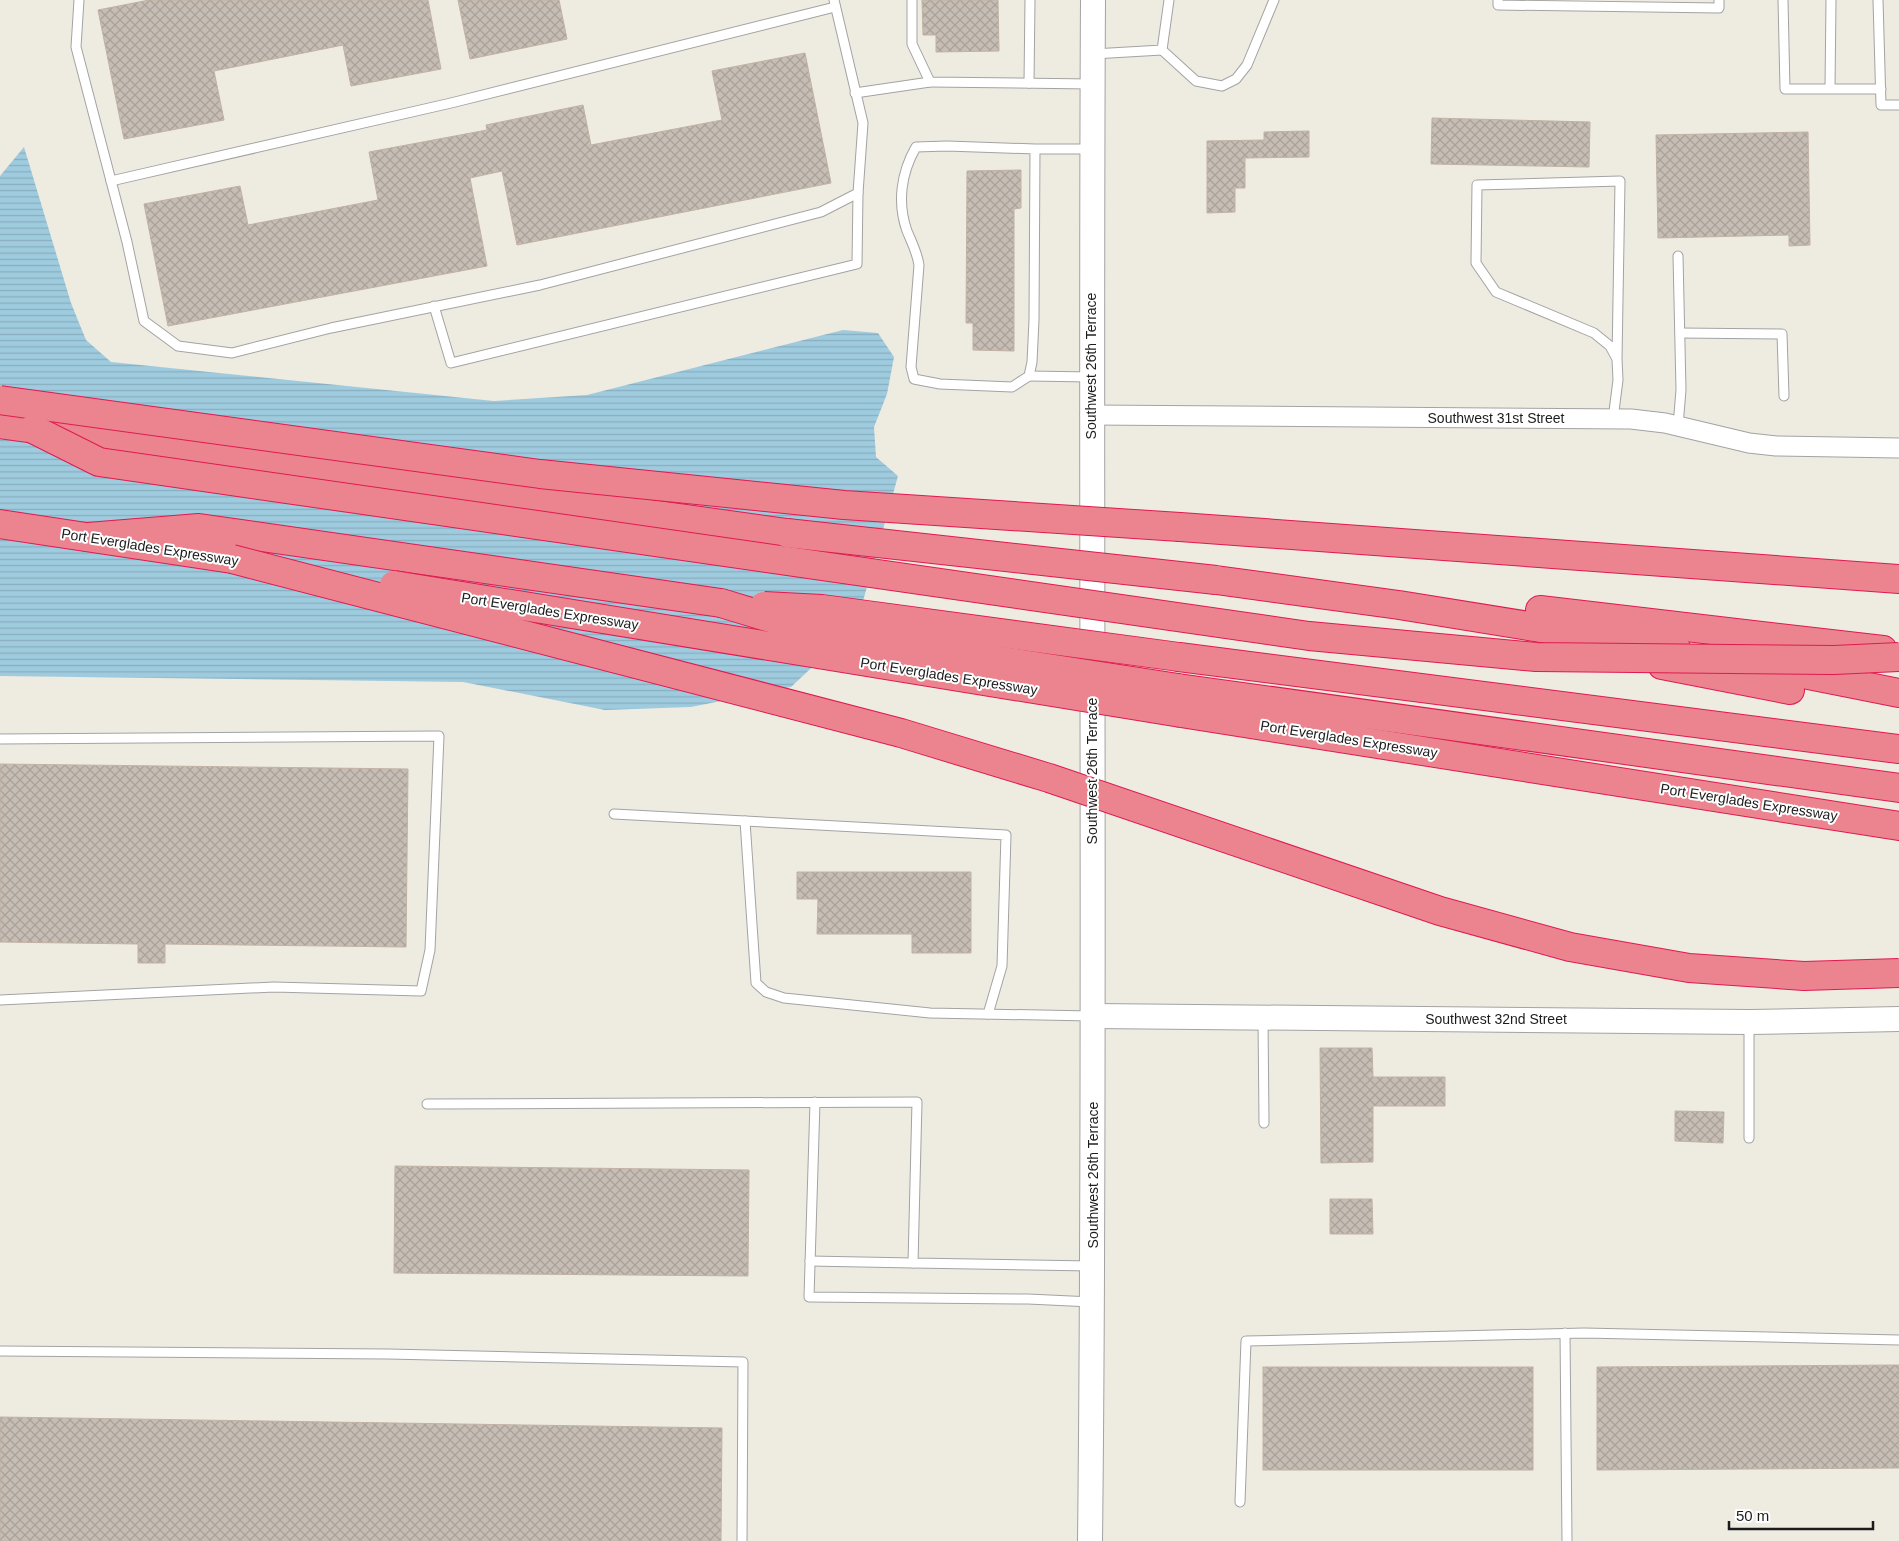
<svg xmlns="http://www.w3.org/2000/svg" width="1899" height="1541" viewBox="0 0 1899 1541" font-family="Helvetica,sans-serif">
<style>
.water{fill:url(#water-rules)}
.building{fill:url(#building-cross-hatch);stroke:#c1b2a3}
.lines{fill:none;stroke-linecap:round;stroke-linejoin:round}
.service-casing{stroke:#a3a3a3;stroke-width:11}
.minor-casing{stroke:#a3a3a3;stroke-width:21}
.tertiary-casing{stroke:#a3a3a3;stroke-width:26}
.motorway-casing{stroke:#e01a4f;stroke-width:30}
.service{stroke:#fff;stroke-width:9}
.minor{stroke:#fff;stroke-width:19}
.tertiary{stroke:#fff;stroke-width:24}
.motorway{stroke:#eb848f;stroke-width:28}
.motorway-bridge-casing{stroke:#e01a4f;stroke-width:30;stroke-linecap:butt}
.motorway-bridge{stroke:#eb848f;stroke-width:28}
.labels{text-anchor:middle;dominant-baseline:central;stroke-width:4;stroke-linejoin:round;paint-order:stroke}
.street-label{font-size:14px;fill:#1c1c1c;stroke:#fff}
</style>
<defs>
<pattern id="water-rules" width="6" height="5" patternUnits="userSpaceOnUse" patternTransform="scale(1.25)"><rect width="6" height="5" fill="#9fcbdf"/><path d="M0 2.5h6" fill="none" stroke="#88aebf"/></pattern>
<pattern id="building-cross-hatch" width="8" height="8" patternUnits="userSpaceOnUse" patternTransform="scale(1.25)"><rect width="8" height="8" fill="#c6bdb4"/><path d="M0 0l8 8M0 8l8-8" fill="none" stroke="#aaa29a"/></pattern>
</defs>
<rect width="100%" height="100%" fill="#eeebe1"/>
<path class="water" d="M24,147L71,303L86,340L111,362L494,401L587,395L843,330L878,333L894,357L887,394L874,427L876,457L898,476L856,626L791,687L691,707L605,710L463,682L0,676V176Z"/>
<g class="building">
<path d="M149,0H428L441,69L351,86L343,45L214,71L224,120L124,139L98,10Z"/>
<path d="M458,0H559L567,39L470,59Z"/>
<path d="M922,0H998L999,51L936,52V35H923Z"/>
<path d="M805,53L831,183L517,245L502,171L470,178L487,266L168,326L144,204L240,186L248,225L378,200L369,152L487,130L486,125L583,105L591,145L722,120L712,71Z"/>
<path d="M1432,118L1590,122L1589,167L1431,164Z"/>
<path d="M1309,131V157L1245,158V188H1235V212L1207,213V141L1264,140V132Z"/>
<path d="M1808,132L1810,245L1789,246V235L1658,238L1656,135Z"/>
<path d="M1021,170V208L1014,209V351L973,350V323H966L967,171Z"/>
<path d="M0,764L408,769L406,947L165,944V963H138V944L0,942Z"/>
<path d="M797,872H971V953H912V934H817L818,899H797Z"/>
<path d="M1320,1048H1372L1373,1077H1445V1106H1373V1162L1321,1163Z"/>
<path d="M1675,1111L1724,1112L1723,1143L1675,1141Z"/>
<path d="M395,1166L749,1170L748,1276L394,1273Z"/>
<path d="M1330,1199H1372L1373,1234H1330Z"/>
<path d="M1899,1365V1468L1597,1470V1367Z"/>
<rect x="1263" y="1367" width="270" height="103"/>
<path d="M0,1417L722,1428L721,1541H0Z"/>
</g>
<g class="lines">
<g class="service-casing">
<g id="service">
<path d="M79,0L76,47L127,242L144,321L178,346L232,353L331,328L540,285L821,212L858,193L863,123L834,0"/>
<path d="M912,0V44L930,82L1092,84"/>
<path d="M1498,0V5L1719,8V0"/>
<path d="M1783,0L1785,89H1881"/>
<path d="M1878,0L1881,105H1899"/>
<path d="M1162,50L1196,81L1222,86L1236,79L1247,65L1274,0"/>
<path d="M1093,54L1162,50L1169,0"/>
<path d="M1029,83L1030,0"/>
<path d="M1830,88L1831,0"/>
<path d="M855,93L930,82"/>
<path d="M1035,149L1034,320L1032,362L1029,376L1012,387L940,384L914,379L911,367L919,265C917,252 912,243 907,231C897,203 901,173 916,147L947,146L1035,149H1092"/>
<path d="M111,181L451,103L835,7"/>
<path d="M434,306L451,363L857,264L858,193"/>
<path d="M1680,333L1782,334L1784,396"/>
<path d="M1029,376L1091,377"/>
<path d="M1613,419L1618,380L1617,359L1610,346L1594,333L1496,292L1476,263L1477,185L1620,181L1617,359"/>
<path d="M1678,426L1681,390L1678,256"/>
<path d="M0,739L439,736L430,950L421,991L274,987L0,1000"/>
<path d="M614,814L1006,835L1002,966L988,1014"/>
<path d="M745,821L756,983L766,992L784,998L930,1013L1091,1016"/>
<path d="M1263,1018L1264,1123"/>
<path d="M1749,1022V1138"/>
<path d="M815,1102L809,1297L1028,1299L1092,1302"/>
<path d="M427,1104L917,1102L913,1263L1092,1266"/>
<path d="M810,1261L913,1263"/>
<path d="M1565,1333L1567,1541"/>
<path d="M0,1351L388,1354L743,1362L742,1541"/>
<path d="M1240,1502L1246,1341L1584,1333L1899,1340"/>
</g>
</g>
<g class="minor-casing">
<path id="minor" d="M1090,415L1631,419L1665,423L1749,443L1776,446L1899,448"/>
</g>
<g class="tertiary-casing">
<g id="tertiary">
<path d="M1094,1016L1749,1022L1899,1019"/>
<path d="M1090,1541C1096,1027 1090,514 1093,0"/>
</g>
</g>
<g class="motorway-casing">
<g id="motorway">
<path d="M0,424L787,533"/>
<path d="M0,524L232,559"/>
<path d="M1180,527L1899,579"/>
<path d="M88,537L199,528L721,603"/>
<path d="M1216,580L1399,605L1677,650"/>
<path d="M1540,610L1883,650"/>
<path d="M1179,657L1899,749"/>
<path d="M1662,665L1790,690"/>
<path d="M1763,666L1899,693"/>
<path d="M1178,688L1899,788"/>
<path d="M1181,713L1899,826"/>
</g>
</g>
<use href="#service" class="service"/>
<use href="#minor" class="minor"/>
<use href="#tertiary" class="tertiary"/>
<use href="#motorway" class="motorway"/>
<g class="motorway-bridge-casing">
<g id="motorway-bridge">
<path d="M0,400L540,474L844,505L1180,527"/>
<path d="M33,429L99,462L1309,636L1536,657L1834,660L1899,657"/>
<path d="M787,533L1216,580"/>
<path d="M232,559L901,733L1049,778L1440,911L1570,947L1689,968L1804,976L1899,973"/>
<path d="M394,585L1181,713"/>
<path d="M721,603L820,633L1178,688"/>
<path d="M764,606L822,609L1179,657"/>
</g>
</g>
<use href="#motorway-bridge" class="motorway-bridge"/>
</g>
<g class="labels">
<g class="street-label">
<text transform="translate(1091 366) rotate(-90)">Southwest 26th Terrace</text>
<text x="1496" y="418">Southwest 31st Street</text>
<text transform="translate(150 547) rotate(9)">Port Everglades Expressway</text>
<text transform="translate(550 611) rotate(9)">Port Everglades Expressway</text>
<text transform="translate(949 676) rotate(9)">Port Everglades Expressway</text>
<text transform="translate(1349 739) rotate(9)">Port Everglades Expressway</text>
<text transform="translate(1092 771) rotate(-90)">Southwest 26th Terrace</text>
<text transform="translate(1749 802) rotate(9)">Port Everglades Expressway</text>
<text x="1496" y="1019">Southwest 32nd Street</text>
<text transform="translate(1093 1175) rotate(-90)">Southwest 26th Terrace</text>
</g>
</g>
<path d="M1729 1521v8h144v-8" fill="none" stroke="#1c1c1c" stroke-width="2.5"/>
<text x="1736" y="1521" font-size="15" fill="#1c1c1c" stroke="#ffffff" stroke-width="4" paint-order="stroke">50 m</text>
</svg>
